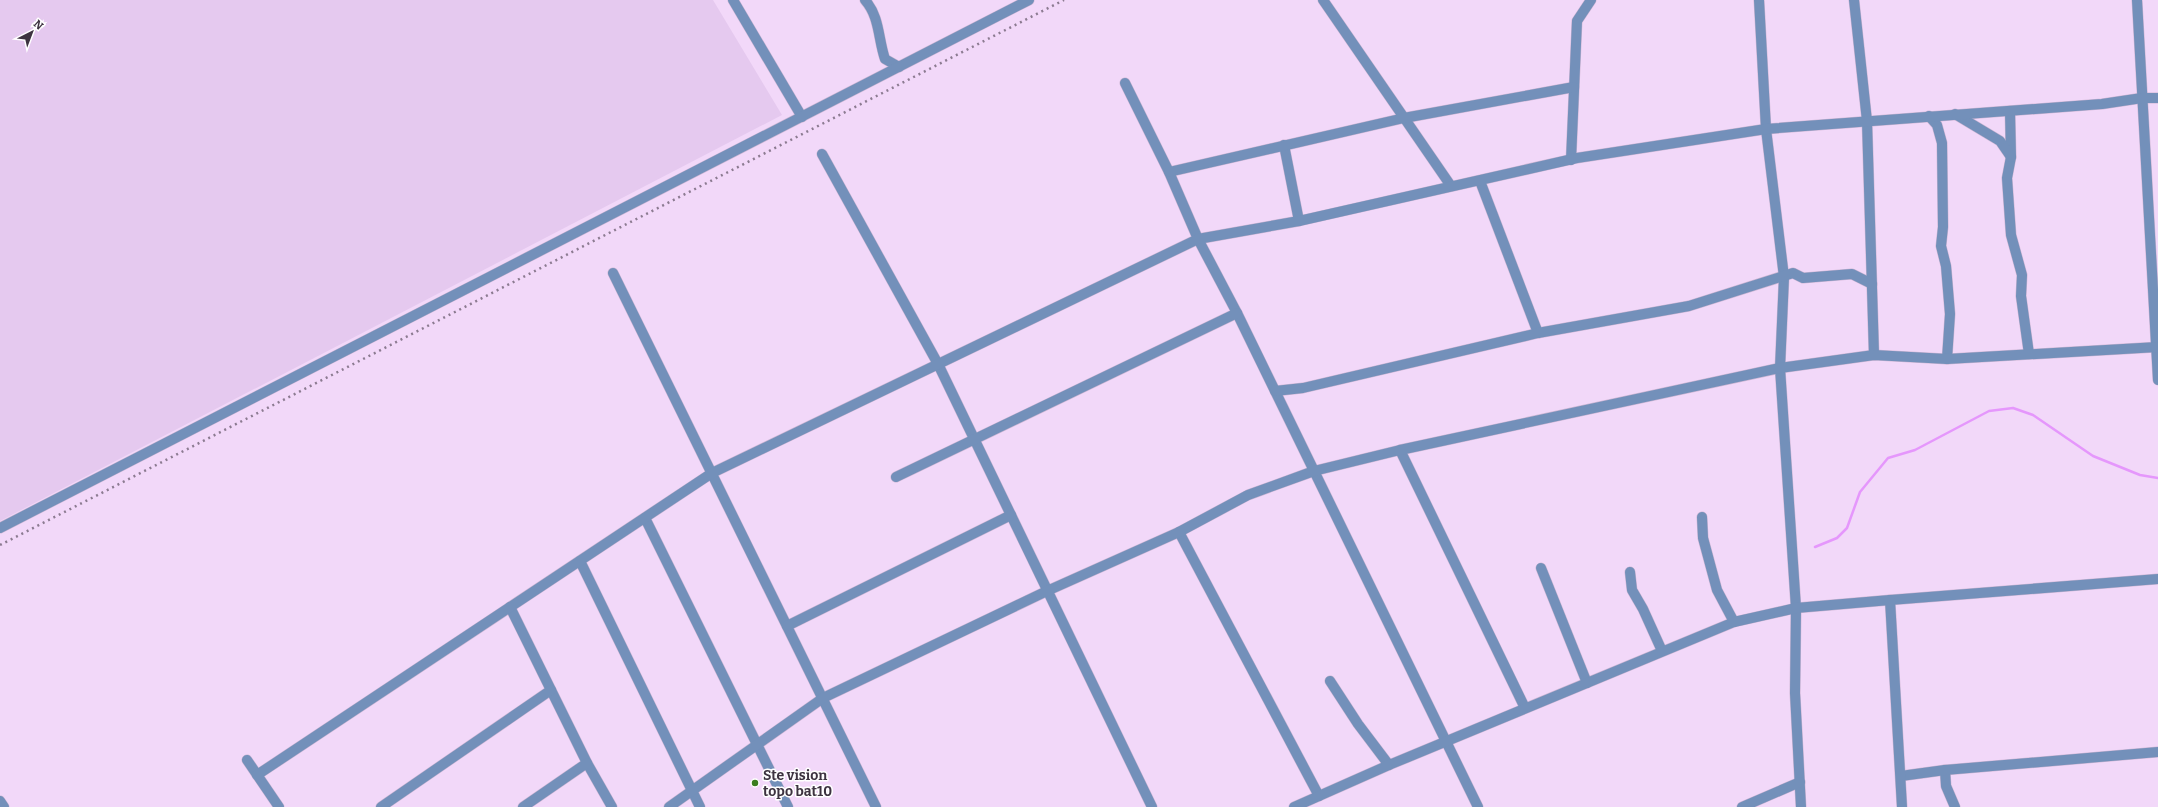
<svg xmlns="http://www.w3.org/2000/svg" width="2158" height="807" viewBox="0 0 2158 807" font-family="Bitter,serif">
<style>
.built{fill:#e5c9ef}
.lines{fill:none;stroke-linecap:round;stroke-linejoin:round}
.stream{stroke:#e597fc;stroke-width:2.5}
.minor-casing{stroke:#ceb7d4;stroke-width:11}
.minor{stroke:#7390ba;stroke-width:10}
.rail{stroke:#8c7b91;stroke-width:2.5;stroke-dasharray:2 4;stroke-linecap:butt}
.poi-dot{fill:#3b7e1f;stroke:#fff;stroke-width:1.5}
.labels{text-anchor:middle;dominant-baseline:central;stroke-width:3;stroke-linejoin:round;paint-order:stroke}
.poi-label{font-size:14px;font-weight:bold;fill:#3d3340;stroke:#fff;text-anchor:start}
</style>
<rect width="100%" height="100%" fill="#f2d8f9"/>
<path class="built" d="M0,0H713L782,115L0,521Z"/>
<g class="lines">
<path class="stream" d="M1815,547L1837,538L1847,528L1860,492L1888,458L1915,450L1989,411L2013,408L2033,415L2093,456L2140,475L2158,478"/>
<g class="minor-casing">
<g id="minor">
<path d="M733,0L802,117"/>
<path d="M865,0C880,17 878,39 885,59L899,67"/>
<path d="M1323,0L1451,186"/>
<path d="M1759,0L1766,129L1784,277L1780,368L1796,608L1795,693L1801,807"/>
<path d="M1854,0L1867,121L1874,355"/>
<path d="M2137,0L2158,380"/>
<path d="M1125,83L1169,172L1198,239L1237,313L1478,807"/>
<path d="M2010,111L2011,157L2007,178L2011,235L2022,275L2021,296L2029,354"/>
<path d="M1955,114L2000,141L2011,157"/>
<path d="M1929,116L1937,125L1942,143L1943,227L1941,246L1946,266L1950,314L1947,359"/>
<path d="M1284,145L1299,221"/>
<path d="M822,154L938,364L1152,807"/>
<path d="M1571,160L1577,21L1591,0"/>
<path d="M1169,172L1404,118L1574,87"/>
<path d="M1480,181L1538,333"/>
<path d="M613,273L876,807"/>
<path d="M1275,391L1303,388L1538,333L1689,306L1793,273L1803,278L1852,274L1872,284"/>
<path d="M1400,450L1525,708"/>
<path d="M896,477L1237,313"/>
<path d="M1702,517L1703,538L1717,590L1734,622"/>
<path d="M645,518L788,807"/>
<path d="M0,528L1029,0"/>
<path d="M1179,532L1319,796"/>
<path d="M580,561L700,807"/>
<path d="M1541,568L1587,683"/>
<path d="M1630,572L1632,590L1643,609L1662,651"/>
<path d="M1890,600L2158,579"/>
<path d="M510,607L587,763L612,807"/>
<path d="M787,626L1011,515"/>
<path d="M1330,681L1358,724L1389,765"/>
<path d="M247,760L279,807"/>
<path d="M1945,770L1946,786L1955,807"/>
<path d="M257,775L712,473L1198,239L1299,221L1577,158L1766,129L2102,104L2142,98H2158"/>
<path d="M1901,776L1945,770L2158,752"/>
<path d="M0,801L4,807"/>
<path d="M381,807L551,690"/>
<path d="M523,807L587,763"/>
<path d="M669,807L823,698L1047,591L1179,532L1248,495L1314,471L1400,450L1780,368L1874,355L1947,359L2158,347"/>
<path d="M1294,807L1389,765L1734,622L1796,608L1890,600L1902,807"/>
<path d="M1742,807L1800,782"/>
</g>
</g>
<use href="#minor" class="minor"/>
<path class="rail" d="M0,545L1064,0"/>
</g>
<circle class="poi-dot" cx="755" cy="783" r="4"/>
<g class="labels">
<g class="poi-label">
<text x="763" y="775">Ste vision<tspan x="763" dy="16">topo bat10</tspan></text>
</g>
</g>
<g transform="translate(32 32) rotate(42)" stroke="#ffffff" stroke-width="3" paint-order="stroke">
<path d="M0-3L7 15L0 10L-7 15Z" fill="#3d3340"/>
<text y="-6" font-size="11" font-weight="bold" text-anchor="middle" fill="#3d3340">N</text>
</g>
</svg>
